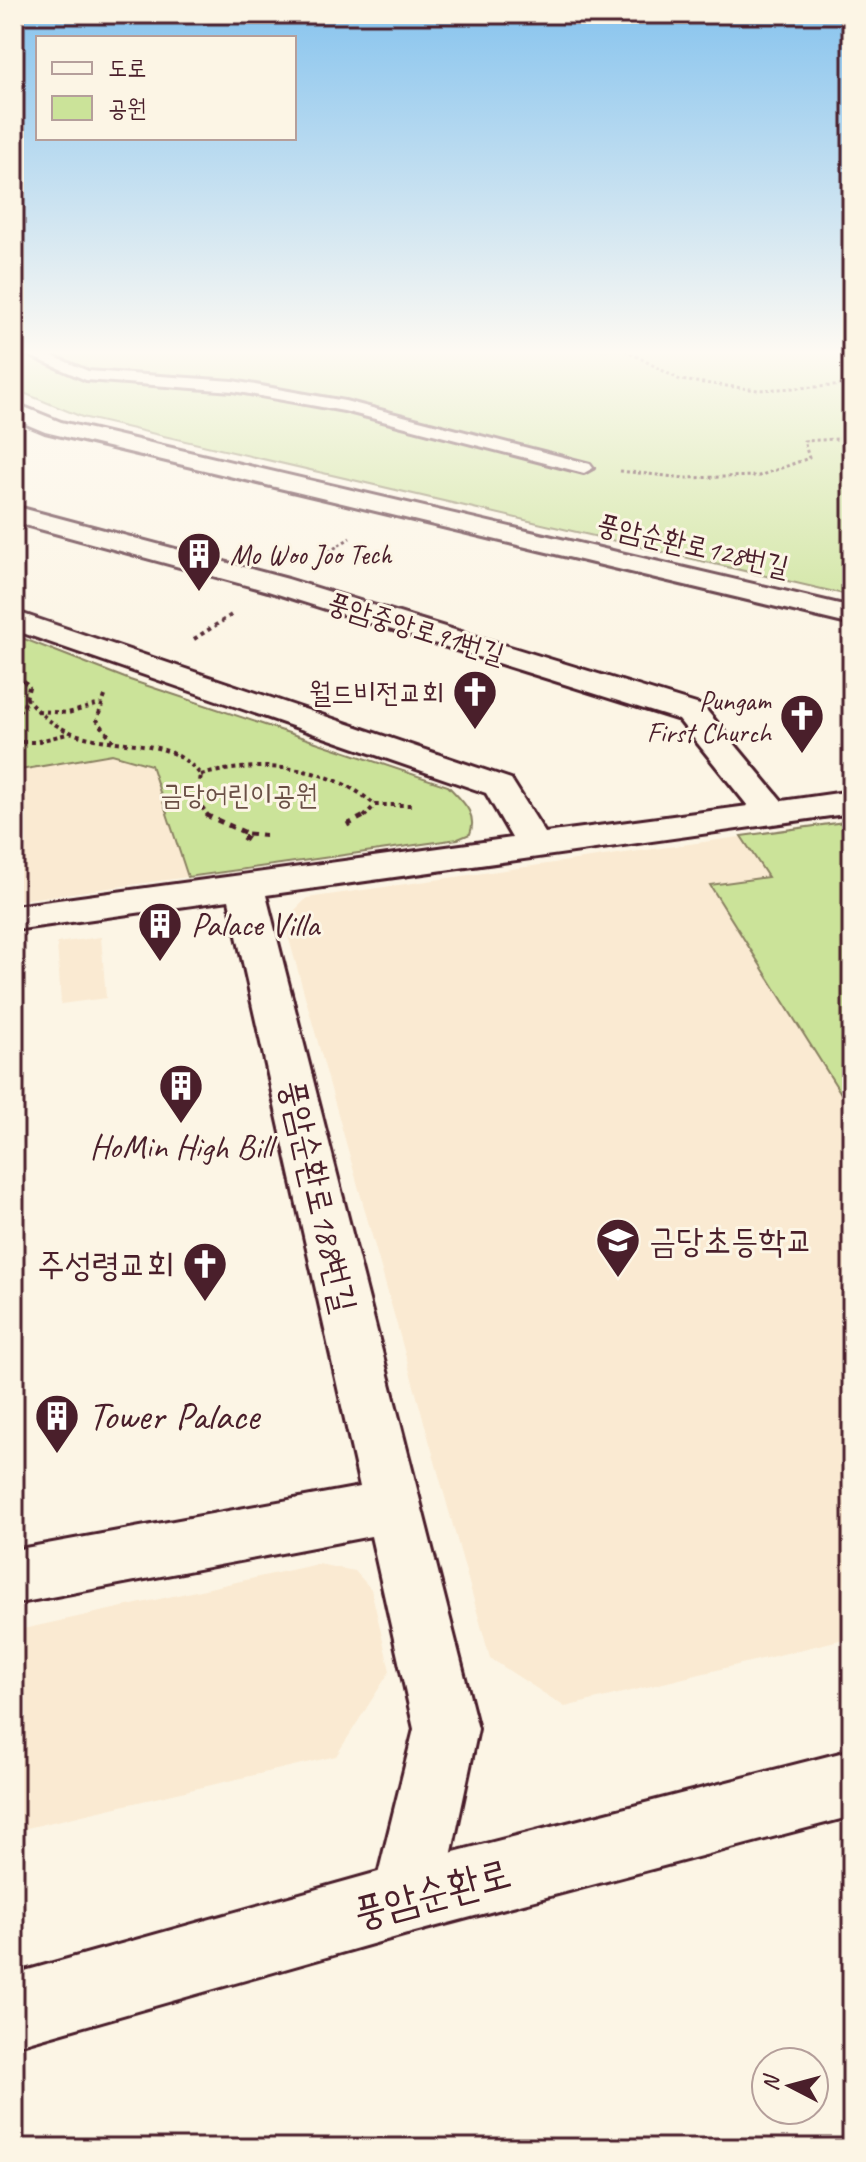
<svg xmlns="http://www.w3.org/2000/svg" width="866" height="2162" viewBox="0 0 866 2162" font-family="Caveat,'Poor Story',sans-serif">
<style>
.built{fill:#faead2}
.green{fill:#cbe399;stroke:#8a8162;stroke-width:2}
.lines{fill:none;stroke-linecap:round;stroke-linejoin:round}
.service-casing{stroke:#4a1f2b;stroke-width:6}
.minor-casing{stroke:#4a1f2b;stroke-width:6}
.tertiary-casing{stroke:#4a1f2b;stroke-width:6}
.path-far2{stroke:#4a1f2b;stroke-width:3;stroke-dasharray:3 3;stroke-linecap:butt}
.path-far1{stroke:#4a1f2b;stroke-width:4;stroke-dasharray:4 4;stroke-linecap:butt}
.path{stroke:#4a1f2b;stroke-width:5;stroke-dasharray:6 6;stroke-linecap:butt}
.service{fill:#fcf5e5;fill-rule:evenodd}
.minor{fill:#fcf5e5;fill-rule:evenodd}
.tertiary{fill:#fcf5e5;fill-rule:evenodd}
.labels{text-anchor:middle;dominant-baseline:central;stroke-width:6;stroke-linejoin:round;paint-order:stroke}
.far-street-label{font-size:28px;fill:#4a1f2b;stroke:#fcf5e5}
.far-poi-label{font-size:28px;fill:#4a1f2b;stroke:#fcf5e5;text-anchor:end}
.far-park-label{font-size:28px;fill:#6a5046;stroke:#fcf5e5}
.poi-label{font-size:34px;fill:#4a1f2b;stroke:#fcf5e5;text-anchor:start}
.street-label{font-size:34px;fill:#4a1f2b;stroke:#fcf5e5}
.near-poi-label{font-size:40px;fill:#4a1f2b;stroke:#fcf5e5;text-anchor:start}
.near-street-label{font-size:40px;fill:#4a1f2b;stroke:#fcf5e5}
</style>
<rect width="100%" height="100%" fill="#fcf5e5"/>
<filter id="ink" filterUnits="userSpaceOnUse"><feTurbulence type="fractalNoise" baseFrequency=".0125" numOctaves="2"/><feDisplacementMap in="SourceGraphic" scale="16" xChannelSelector="R" yChannelSelector="G"/><feConvolveMatrix kernelMatrix="1 2 1 2 8 2 1 2 1" color-interpolation-filters="sRGB"/></filter>
<g filter="url(#ink)">
<g class="built">
<path d="M112,754L151,765L188,877L14,901V771Z"/>
<path d="M852,821V1637L565,1707L490,1658L284,921L307,898Z"/>
<path d="M101,937L106,998L61,1004L57,943Z"/>
<path d="M318,1564L355,1571L371,1589L390,1671L336,1756L14,1831V1631Z"/>
</g>
<g class="green">
<path d="M14,350H852V596L82,417L14,389Z"/>
<path d="M14,635L130,680L448,786C462,801 478,813 470,834L458,839L188,877L151,765L112,754L14,771Z"/>
<path d="M852,821V1111L710,885L768,877L741,836Z"/>
</g>
<g class="lines">
<g class="service-casing">
<path id="service" d="M17,350H38L88,371L233,381L345,401L590,464L593,468L584,473L344,411L233,391L86,380Z"/>
</g>
<g class="minor-casing">
<g id="minor">
<path d="M14,403L61,422L852,607V625L45,432L14,419Z"/>
<path d="M14,506L288,579L703,706L782,801L852,791V813L266,895L478,1729L442,1899L431,1923L407,1934L383,1923L372,1899L414,1729L371,1536L14,1604V1550L360,1487L229,900L14,930V906L512,838L486,793L14,630V611L511,779L545,833L748,806L679,720L268,591L14,522Z"/>
</g>
</g>
<g class="tertiary-casing">
<path id="tertiary" d="M852,1750V1816L407,1934L14,2046V1974L407,1864Z"/>
</g>
<g class="path-far2">
<path d="M625,350L680,380L758,390L852,385"/>
<path d="M620,471L685,478L759,476L809,458L804,441L852,438"/>
<path d="M324,555L350,538"/>
</g>
<g class="path-far1">
<path d="M322,556L327,553"/>
<path d="M194,639L233,614"/>
<path d="M14,668L29,687L24,706L14,715"/>
<path d="M105,696L97,720L113,741"/>
<path d="M26,697C81,770 153,718 201,775L197,800L209,817"/>
<path d="M37,711L68,713L100,704"/>
<path d="M14,742H35L67,734"/>
<path d="M201,775C258,760 329,764 375,805"/>
<path d="M364,817L375,805H413"/>
</g>
<g class="path">
<path d="M206,815L248,834L242,843"/>
<path d="M347,825L366,815"/>
<path d="M248,834L271,836"/>
</g>
<use href="#service" class="service"/>
<use href="#minor" class="minor"/>
<use href="#tertiary" class="tertiary"/>
</g>
</g>
<linearGradient id="sky" x2="0" y2="1"><stop stop-color="#86c3ee"/><stop offset="0.54" stop-color="#fefaf3"/><stop offset="1" stop-color="#fefaf3" stop-opacity="0"/></linearGradient>
<rect width="866" height="653" fill="url(#sky)"/>
<defs>
<g id="building-pin" transform="scale(2.3)"><path d="M0 17L-7.5 6A9.5 9.5 0 1 1 7.5 6Z" fill="#4a1f2b" stroke="#fcf5e5"/><path d="M-4-6H4V6H1V3H-1V6H-4ZM-2.5-4.3h1.7v1.8h-1.7ZM.8-4.3h1.7v1.8H.8ZM-2.5-1h1.7V.8h-1.7ZM.8-1h1.7V.8H.8Z" fill="#fff"/></g>
<g id="church-pin" transform="scale(2.3)"><path d="M0 17L-7.5 6A9.5 9.5 0 1 1 7.5 6Z" fill="#4a1f2b" stroke="#fcf5e5"/><path d="M-1.2-6h2.4v3.5h3.3v2.4h-3.3V6h-2.4V-.1h-3.3v-2.4h3.3Z" fill="#fff"/></g>
<g id="school-pin" transform="scale(2.3)"><path d="M0 17L-7.5 6A9.5 9.5 0 1 1 7.5 6Z" fill="#4a1f2b" stroke="#fcf5e5"/><path d="M0-5L7-2L0 1L-7-2ZM-4 1L0 2.5L4 1V4Q0 6-4 4Z" fill="#fff"/></g>
</defs>
<g fill-rule="evenodd">
<use href="#building-pin" x="199" y="554"/>
<use href="#church-pin" x="475" y="692"/>
<use href="#church-pin" x="802" y="716"/>
<use href="#building-pin" x="160" y="924"/>
<use href="#building-pin" x="181" y="1086"/>
<use href="#school-pin" x="618" y="1240"/>
<use href="#church-pin" x="205" y="1264"/>
<use href="#building-pin" x="57" y="1416"/>
</g>
<g class="labels">
<g class="far-street-label">
<text transform="translate(693 545) rotate(13)">풍암순환로128번길</text>
<text transform="translate(416 628) rotate(17)">풍암중앙로91번길</text>
</g>
<g class="far-poi-label">
<text x="230" y="554" text-anchor="start">Mo Woo Joo Tech</text>
<text x="444" y="692">월드비전교회</text>
<text x="771" y="700">Pungam<tspan x="771" dy="32">First Church</tspan></text>
</g>
<g class="far-park-label">
<text x="239" y="794">금당어린이공원</text>
</g>
<g class="poi-label">
<text x="191" y="924">Palace Villa</text>
<text x="181" y="1146" text-anchor="middle">HoMin High Bill</text>
<text x="649" y="1240">금당초등학교</text>
<text x="174" y="1264" text-anchor="end">주성령교회</text>
</g>
<g class="street-label">
<text transform="translate(319 1196) rotate(77)">풍암순환로188번길</text>
</g>
<g class="near-poi-label">
<text x="88" y="1416">Tower Palace</text>
</g>
<g class="near-street-label">
<text transform="translate(432 1893) rotate(-15)">풍암순환로</text>
</g>
</g>
<rect width="866" height="2162" fill="none" stroke="#fcf5e5" stroke-width="48"/>
<rect x="24" y="24" width="818" height="2114" fill="none" stroke="#4a1f2b" stroke-width="3" filter="url(#ink)"/>
<rect x="36" y="36" width="260" height="104" fill="#fcf5e5" stroke="#b59f9b" stroke-width="2"/>
<rect x="52" y="62" width="40" height="12" fill="#fcf5e5" stroke="#b59f9b" stroke-width="2"/>
<text x="108" y="76" font-size="24" fill="#4a1f2b">도로</text>
<rect x="52" y="96" width="40" height="24" fill="#cbe399" stroke="#b59f9b" stroke-width="2"/>
<text x="108" y="116" font-size="24" fill="#4a1f2b">공원</text>
<g transform="translate(790 2086) rotate(276)"><circle r="38" fill="#fcf5e5" stroke="#b59f9b" stroke-width="2"/>
<path d="M0-6L14 30L0 20L-14 30Z" fill="#4a1f2b"/>
<text y="-12" font-size="22" font-weight="bold" text-anchor="middle" fill="#4a1f2b">N</text>
</g>
</svg>
